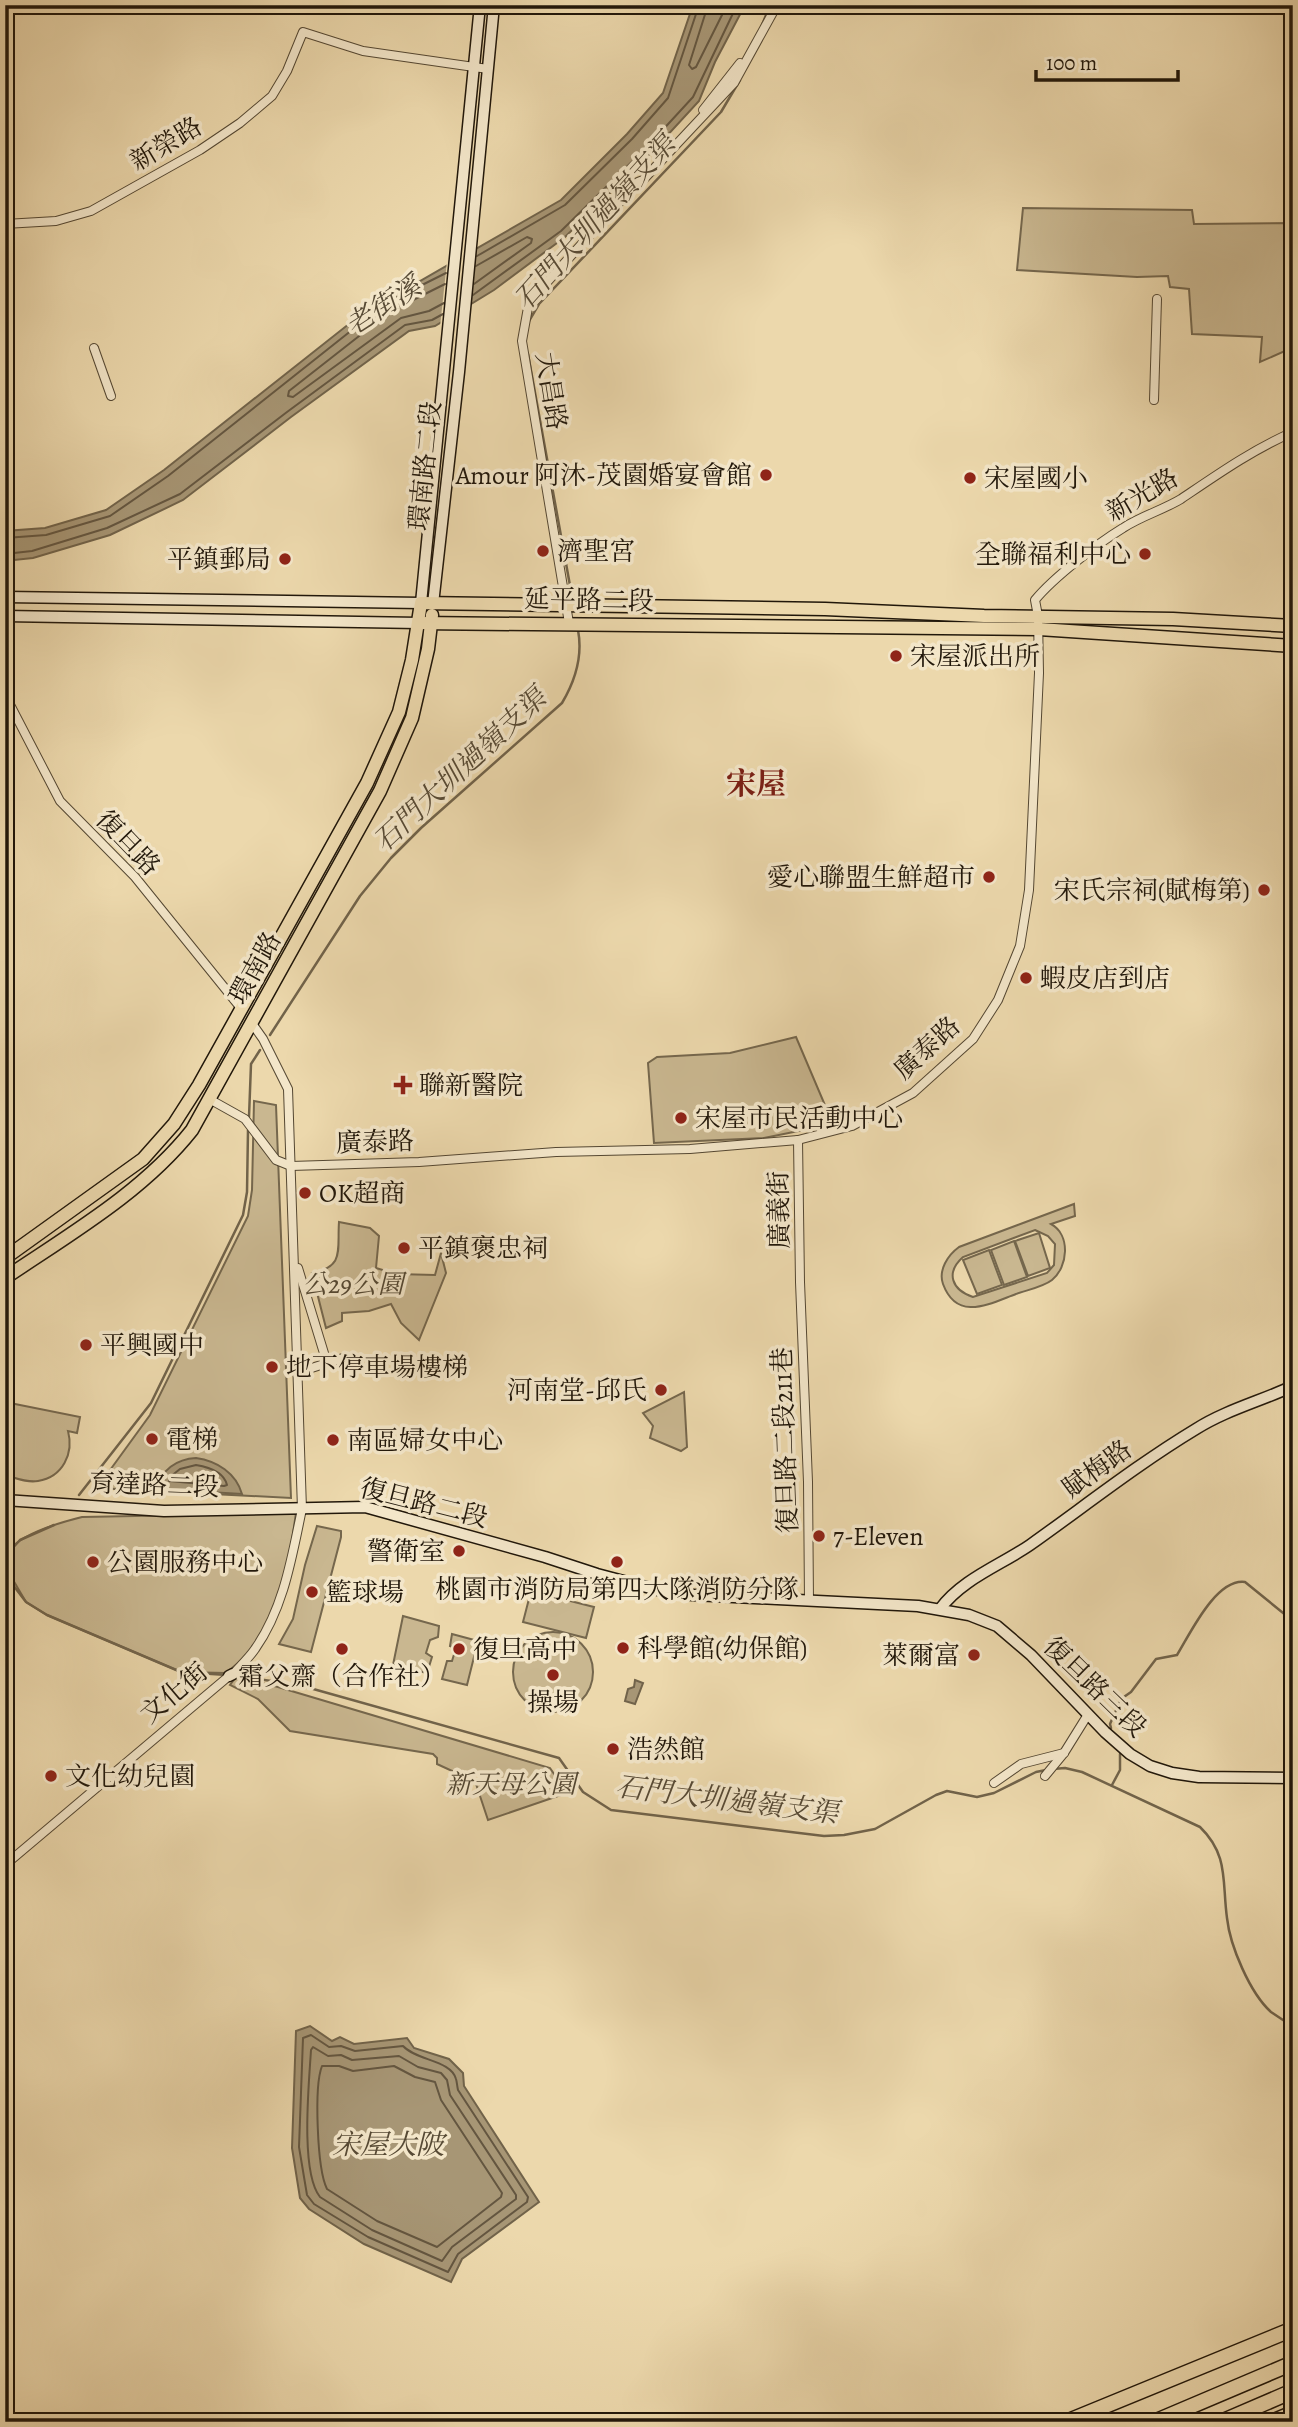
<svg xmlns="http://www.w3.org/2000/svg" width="1298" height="2427" viewBox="0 0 1298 2427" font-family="Alegreya,'Noto Serif TC',serif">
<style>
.green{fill:#c9b790;stroke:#75674d;stroke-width:2;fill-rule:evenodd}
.water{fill:#a79675;stroke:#71634a;stroke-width:2}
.pier{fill:#ecd8ac}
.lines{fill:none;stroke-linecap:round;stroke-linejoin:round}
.shore{stroke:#645640;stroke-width:2}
.stream{stroke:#71634a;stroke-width:2.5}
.street-casing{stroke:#544732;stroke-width:10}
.secondary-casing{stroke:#21170a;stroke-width:13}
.primary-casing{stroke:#21170a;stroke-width:15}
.highway-casing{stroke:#21170a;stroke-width:17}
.street{stroke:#f3e6c9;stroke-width:8}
.secondary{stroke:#f3e6c9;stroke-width:10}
.primary{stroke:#ecd8ac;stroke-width:12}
.highway{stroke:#ecd8ac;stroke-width:14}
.poi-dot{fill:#8f2418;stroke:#f3e6c9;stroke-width:2.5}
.labels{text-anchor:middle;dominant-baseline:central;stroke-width:7;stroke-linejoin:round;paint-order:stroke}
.street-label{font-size:26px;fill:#21170a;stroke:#f3e6c9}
.poi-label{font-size:26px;fill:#21170a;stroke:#f3e6c9;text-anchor:start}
.park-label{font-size:26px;font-style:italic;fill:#534732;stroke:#f3e6c9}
.water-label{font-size:28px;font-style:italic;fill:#574a35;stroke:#f3e6c9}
.quarter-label{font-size:30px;font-weight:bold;fill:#7a1f14;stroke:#f3e6c9}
</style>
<rect width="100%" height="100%" fill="#ecd8ac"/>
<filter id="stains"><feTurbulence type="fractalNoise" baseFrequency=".00286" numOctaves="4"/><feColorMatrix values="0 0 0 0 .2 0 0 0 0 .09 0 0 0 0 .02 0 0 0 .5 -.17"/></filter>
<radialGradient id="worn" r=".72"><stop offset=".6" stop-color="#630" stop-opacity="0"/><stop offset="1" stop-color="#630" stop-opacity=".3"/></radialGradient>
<g class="green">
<path d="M1023,208L1192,210L1194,224L1293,223V332L1285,351L1260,362L1262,337L1192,334L1189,289L1170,287L1168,276L1137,277L1017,270Z"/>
<path d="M796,1037L833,1124L764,1138L654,1143L648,1063L657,1057L730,1053Z"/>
<path d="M254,1101L276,1105L291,1498L97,1488L150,1415L248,1216L252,1190Z"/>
<path d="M1074,1204L1075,1216L1051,1224C1071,1235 1068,1267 1052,1280C1043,1287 1027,1290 1016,1294C989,1304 957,1322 943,1284C938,1270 948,1255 959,1247ZM1035,1230L1048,1236L1055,1244L1054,1265L1047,1273L973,1297C952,1290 945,1273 963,1257Z"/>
<path d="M339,1222L370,1228L379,1236L376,1268L396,1274L435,1275L441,1253L446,1273L419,1340L401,1323L391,1304L369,1311L342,1313V1321L326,1328L312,1273C345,1267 337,1250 339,1222Z"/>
<path d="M1039,1233L1050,1268L1028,1276L1015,1241Z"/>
<path d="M1014,1241L1027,1277L1004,1285L991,1250Z"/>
<path d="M989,1250L1002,1285L977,1294L963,1260Z"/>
<path d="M684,1392L687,1447L681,1451L650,1438L653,1426L643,1413Z"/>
<path d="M5,1402L80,1417L77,1433L68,1431C74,1453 63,1477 38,1481C27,1483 16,1478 5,1475Z"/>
<path d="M296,1513L286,1581L255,1649L226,1673L181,1672L47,1615L26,1602L6,1568C7,1563 7,1556 9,1551C21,1533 62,1522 82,1517Z"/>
<path d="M317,1526L341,1531V1537L311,1652L279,1644L293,1619L305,1565Z"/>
<path d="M531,1591L594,1607L586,1638L523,1622Z"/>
<path d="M403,1616L439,1626L438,1637L430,1640L426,1653L432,1657L427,1673L393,1665Z"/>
<circle cx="553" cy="1672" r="40"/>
<path d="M452,1634L478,1641L467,1685L442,1679L447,1661H452L456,1648L450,1646Z"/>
<path d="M236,1677L278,1687L550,1768L567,1793L488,1820L476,1784L482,1782L479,1773L465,1777L437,1764V1758L433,1754L290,1731L258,1699L230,1685Z"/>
</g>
<g class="water">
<path d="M693,5H745L715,62L699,101L652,152L565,237L494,290L435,326L409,331L291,417L183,500L110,535L33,558L5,561V531L45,528L106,510L164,470L383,297L420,281L561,200L627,134L663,93Z"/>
<path d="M196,1458C217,1461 236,1473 242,1494L158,1489C160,1470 177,1459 196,1458Z"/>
<path d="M635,1680L643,1683L635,1704L625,1701L628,1689L634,1687Z"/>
<path d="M310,2026L332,2041L340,2037L354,2044L407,2038L414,2048L449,2059L463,2073L464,2086L539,2202L462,2259L451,2282L364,2244L309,2209L300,2198L292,2148L296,2031Z"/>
</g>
<path class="pier" d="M477,244L470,309L440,327L447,261Z"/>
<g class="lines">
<g class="shore">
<path d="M708,5L689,65L692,69L696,67L727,5"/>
<path d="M477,256L565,205L632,139L668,98L699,5"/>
<path d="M474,284L531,243L532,239L527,237L476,266"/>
<path d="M473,295L561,231L647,147L693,97L737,5"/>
<path d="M444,303L429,311L401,318L293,397L288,396L289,391L391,311L445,284"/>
<path d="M5,538L46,535L110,516L168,476L386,303L446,273"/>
<path d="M5,554L32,551L107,528L180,494L287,412L405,325L432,320L443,314"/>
<path d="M196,1465C208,1467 224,1472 227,1485L224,1486L169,1481L170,1477L180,1469Z"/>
<path d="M311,2035L329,2047L341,2046L355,2051L403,2046C417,2061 451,2060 456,2079C457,2082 457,2086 458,2090L528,2197L527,2202L458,2254L448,2272L368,2237L314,2204L307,2195L299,2147L303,2038Z"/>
<path d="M313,2047L328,2056L341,2055L352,2060L399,2056L418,2067L441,2073L447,2080L450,2095L516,2195V2199L452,2247L442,2261L372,2230L320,2197C300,2172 309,2083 311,2050Z"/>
<path d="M322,2066H339L353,2071L394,2066L415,2077L435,2082L441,2100L502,2193L501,2197L437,2247L377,2221L327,2189C317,2169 314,2086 322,2066Z"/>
</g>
<g class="stream">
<path d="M762,25L770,5"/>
<path d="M529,321L539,304L721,112L740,80"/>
<path d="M528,354L573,602"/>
<path d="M270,1035L360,896L391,858L421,828L562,703C575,681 583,656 578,630"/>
<path d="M249,1117L251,1064L260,1050"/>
<path d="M79,1495L151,1403L243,1215L247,1192L248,1130"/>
<path d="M54,1525L20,1540L8,1553L6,1568L13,1585L26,1602L47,1615L181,1672L227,1675"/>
<path d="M237,1676L299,1685L559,1758L583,1792L611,1810L824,1836L844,1835L875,1829L936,1795L947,1791L977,1797L994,1793L1036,1772L1046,1770"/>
<path d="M1111,1728L1110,1724L1121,1699L1131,1692L1156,1659L1177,1655C1190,1634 1216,1578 1245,1582L1293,1621"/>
<path d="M1053,1769L1065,1768L1082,1772L1200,1827C1229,1855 1222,1882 1227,1918C1230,1946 1250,1993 1271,2012C1277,2016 1283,2020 1289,2024"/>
<path d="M1112,1785L1120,1770V1754"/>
</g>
<g class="street-casing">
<g id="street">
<path d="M703,110L740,63"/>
<path d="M5,224L56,221L91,211L200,150L240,123L272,96L287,71L303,32L363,51L488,69"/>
<path d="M94,348L111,396"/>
<path d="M1154,400L1157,299"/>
<path d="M569,623L522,341L529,302L638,182L643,180L734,83L777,5"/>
<path d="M5,695L60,801L135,877L240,1007"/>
<path d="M211,1100L245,1119L276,1160L291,1166L419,1162L556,1152L690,1149L798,1140L852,1126L913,1093L973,1039L998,1000L1020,946L1029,890L1039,673L1038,616L1035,600C1054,577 1097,544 1123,528C1141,516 1163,510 1181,499C1218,474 1252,450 1293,432"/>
<path d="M798,1140L800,1282L808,1482L809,1601"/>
<path d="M298,1268L327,1363"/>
<path d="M299,1372L346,1357"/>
<path d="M233,1674C240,1666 249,1658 255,1649C284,1608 292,1556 302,1509L288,1089L263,1039L251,1022"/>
<path d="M1045,1776L1064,1753L1087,1716"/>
<path d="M994,1783L1021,1764L1064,1753"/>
<path d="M5,1865L229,1676"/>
</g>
</g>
<g class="secondary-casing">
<g id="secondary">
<path d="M5,597L421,603L480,5"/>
<path d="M433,604L459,372L494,5"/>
<path d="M5,616L419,623"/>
<path d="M5,1500L164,1511L365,1507L545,1557L597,1574L673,1594L918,1606L969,1615L997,1626L1031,1655L1105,1732L1130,1754L1150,1766L1172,1773L1199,1777L1293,1778"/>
<path d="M940,1609C962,1579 1001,1565 1030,1545C1085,1506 1138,1464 1196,1429C1226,1410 1261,1401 1293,1386"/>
<path d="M229,1676L233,1674"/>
</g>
</g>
<g class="primary-casing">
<g id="primary">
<path d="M419,623L1039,629L1293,646"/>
<path d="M5,1258L143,1159L174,1124L199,1085L367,783L399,712L412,660L421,603L825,609L984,616L1173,619L1293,626"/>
<path d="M5,1278C70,1234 143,1192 192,1130L380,791L412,718L428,649L432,615"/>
</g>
</g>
<g class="highway-casing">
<g id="highway">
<path d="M1066,2422L1293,2329"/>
<path d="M1154,2422L1293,2363"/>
<path d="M1221,2422L1293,2391"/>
<path d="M1272,2422L1293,2413"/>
</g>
</g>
<use href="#street" class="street"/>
<use href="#secondary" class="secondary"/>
<use href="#primary" class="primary"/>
<use href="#highway" class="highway"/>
</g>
<g class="poi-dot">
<circle cx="766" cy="475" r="7"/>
<circle cx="970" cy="478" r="7"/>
<circle cx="543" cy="551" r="7"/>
<circle cx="1145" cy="554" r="7"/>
<circle cx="285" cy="559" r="7"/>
<circle cx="896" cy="656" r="7"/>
<circle cx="989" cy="877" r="7"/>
<circle cx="1264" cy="890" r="7"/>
<circle cx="1026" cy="978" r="7"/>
<path d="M399.5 1074.5h7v7h7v7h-7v7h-7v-7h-7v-7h7z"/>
<circle cx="681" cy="1118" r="7"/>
<circle cx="305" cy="1193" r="7"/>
<circle cx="404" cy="1248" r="7"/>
<circle cx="86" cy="1345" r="7"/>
<circle cx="272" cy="1367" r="7"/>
<circle cx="661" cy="1390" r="7"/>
<circle cx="152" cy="1439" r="7"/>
<circle cx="333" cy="1440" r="7"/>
<circle cx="819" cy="1536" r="7"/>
<circle cx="459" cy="1551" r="7"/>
<circle cx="93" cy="1562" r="7"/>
<circle cx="617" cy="1562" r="7"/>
<circle cx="312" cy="1592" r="7"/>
<circle cx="623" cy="1648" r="7"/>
<circle cx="342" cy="1649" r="7"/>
<circle cx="459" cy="1649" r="7"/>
<circle cx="974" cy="1655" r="7"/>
<circle cx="553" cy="1675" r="7"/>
<circle cx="613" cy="1749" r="7"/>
<circle cx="51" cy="1776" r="7"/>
</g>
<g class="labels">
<g class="street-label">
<text transform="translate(166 144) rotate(-31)">新榮路</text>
<text transform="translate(551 391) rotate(81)">大昌路</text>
<text transform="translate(425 466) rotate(-84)">環南路二段</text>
<text transform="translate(1142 495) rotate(-30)">新光路</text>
<text transform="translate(589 600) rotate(1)">延平路二段</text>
<text transform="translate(128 843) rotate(46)">復旦路</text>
<text transform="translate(255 968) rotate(-61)">環南路</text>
<text transform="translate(927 1048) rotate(-42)">廣泰路</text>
<text transform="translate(375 1142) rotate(-2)">廣泰路</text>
<text transform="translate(779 1210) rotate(-91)">廣義街</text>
<text transform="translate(785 1440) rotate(-92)">復旦路二段211巷</text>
<text transform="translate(1097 1469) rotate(-36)">賦梅路</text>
<text transform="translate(154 1485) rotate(2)">育達路二段</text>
<text transform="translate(424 1503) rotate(14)">復旦路二段</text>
<text transform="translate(1095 1687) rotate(44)">復旦路三段</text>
<text transform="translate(174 1693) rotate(-40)">文化街</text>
</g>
<g class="poi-label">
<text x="752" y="475" text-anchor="end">Amour 阿沐-茂園婚宴會館</text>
<text x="984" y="478">宋屋國小</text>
<text x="557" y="551">濟聖宮</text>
<text x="1131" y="554" text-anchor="end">全聯福利中心</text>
<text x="271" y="559" text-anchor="end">平鎮郵局</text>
<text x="910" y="656">宋屋派出所</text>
<text x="975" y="877" text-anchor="end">愛心聯盟生鮮超市</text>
<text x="1250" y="890" text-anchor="end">宋氏宗祠(賦梅第)</text>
<text x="1040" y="978">蝦皮店到店</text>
<text x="419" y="1085">聯新醫院</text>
<text x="695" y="1118">宋屋市民活動中心</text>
<text x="319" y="1193">OK超商</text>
<text x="418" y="1248">平鎮褒忠祠</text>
<text x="100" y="1345">平興國中</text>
<text x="286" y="1367">地下停車場樓梯</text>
<text x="647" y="1390" text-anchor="end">河南堂-邱氏</text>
<text x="166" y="1439">電梯</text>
<text x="347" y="1440">南區婦女中心</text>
<text x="833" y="1536">7-Eleven</text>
<text x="445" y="1551" text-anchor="end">警衛室</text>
<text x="107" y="1562">公園服務中心</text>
<text x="617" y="1589" text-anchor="middle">桃園市消防局第四大隊消防分隊</text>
<text x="326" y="1592">籃球場</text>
<text x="637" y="1648">科學館(幼保館)</text>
<text x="473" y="1649">復旦高中</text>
<text x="960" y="1655" text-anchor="end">萊爾富</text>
<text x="342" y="1676" text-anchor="middle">霜父齋（合作社）</text>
<text x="553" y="1702" text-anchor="middle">操場</text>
<text x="627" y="1749">浩然館</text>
<text x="65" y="1776">文化幼兒園</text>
</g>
<g class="park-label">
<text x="353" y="1284">公29公園</text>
<text x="511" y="1784">新天母公園</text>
</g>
<g class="water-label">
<text transform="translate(595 222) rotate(-48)">石門大圳過嶺支渠</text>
<text transform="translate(383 306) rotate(-33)">老街溪</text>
<text transform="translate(460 770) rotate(-43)">石門大圳過嶺支渠</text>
<text transform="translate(727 1800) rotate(7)">石門大圳過嶺支渠</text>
<text x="388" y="2145">宋屋大陂</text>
</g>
<g class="quarter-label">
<text x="756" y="784">宋屋</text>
</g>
</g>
<rect width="1298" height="2427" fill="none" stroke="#ecd8ac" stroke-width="28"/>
<rect x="7" y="7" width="1284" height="2413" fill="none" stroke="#21170a" stroke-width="3.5"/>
<rect x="14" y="14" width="1270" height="2399" fill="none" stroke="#21170a" stroke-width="2"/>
<path d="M1036 70v10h142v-10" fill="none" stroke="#21170a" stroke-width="3.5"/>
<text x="1046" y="70" font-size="21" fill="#21170a" stroke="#f3e6c9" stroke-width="5" paint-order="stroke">100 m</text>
<rect width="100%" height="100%" filter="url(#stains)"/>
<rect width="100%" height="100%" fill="url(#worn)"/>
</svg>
